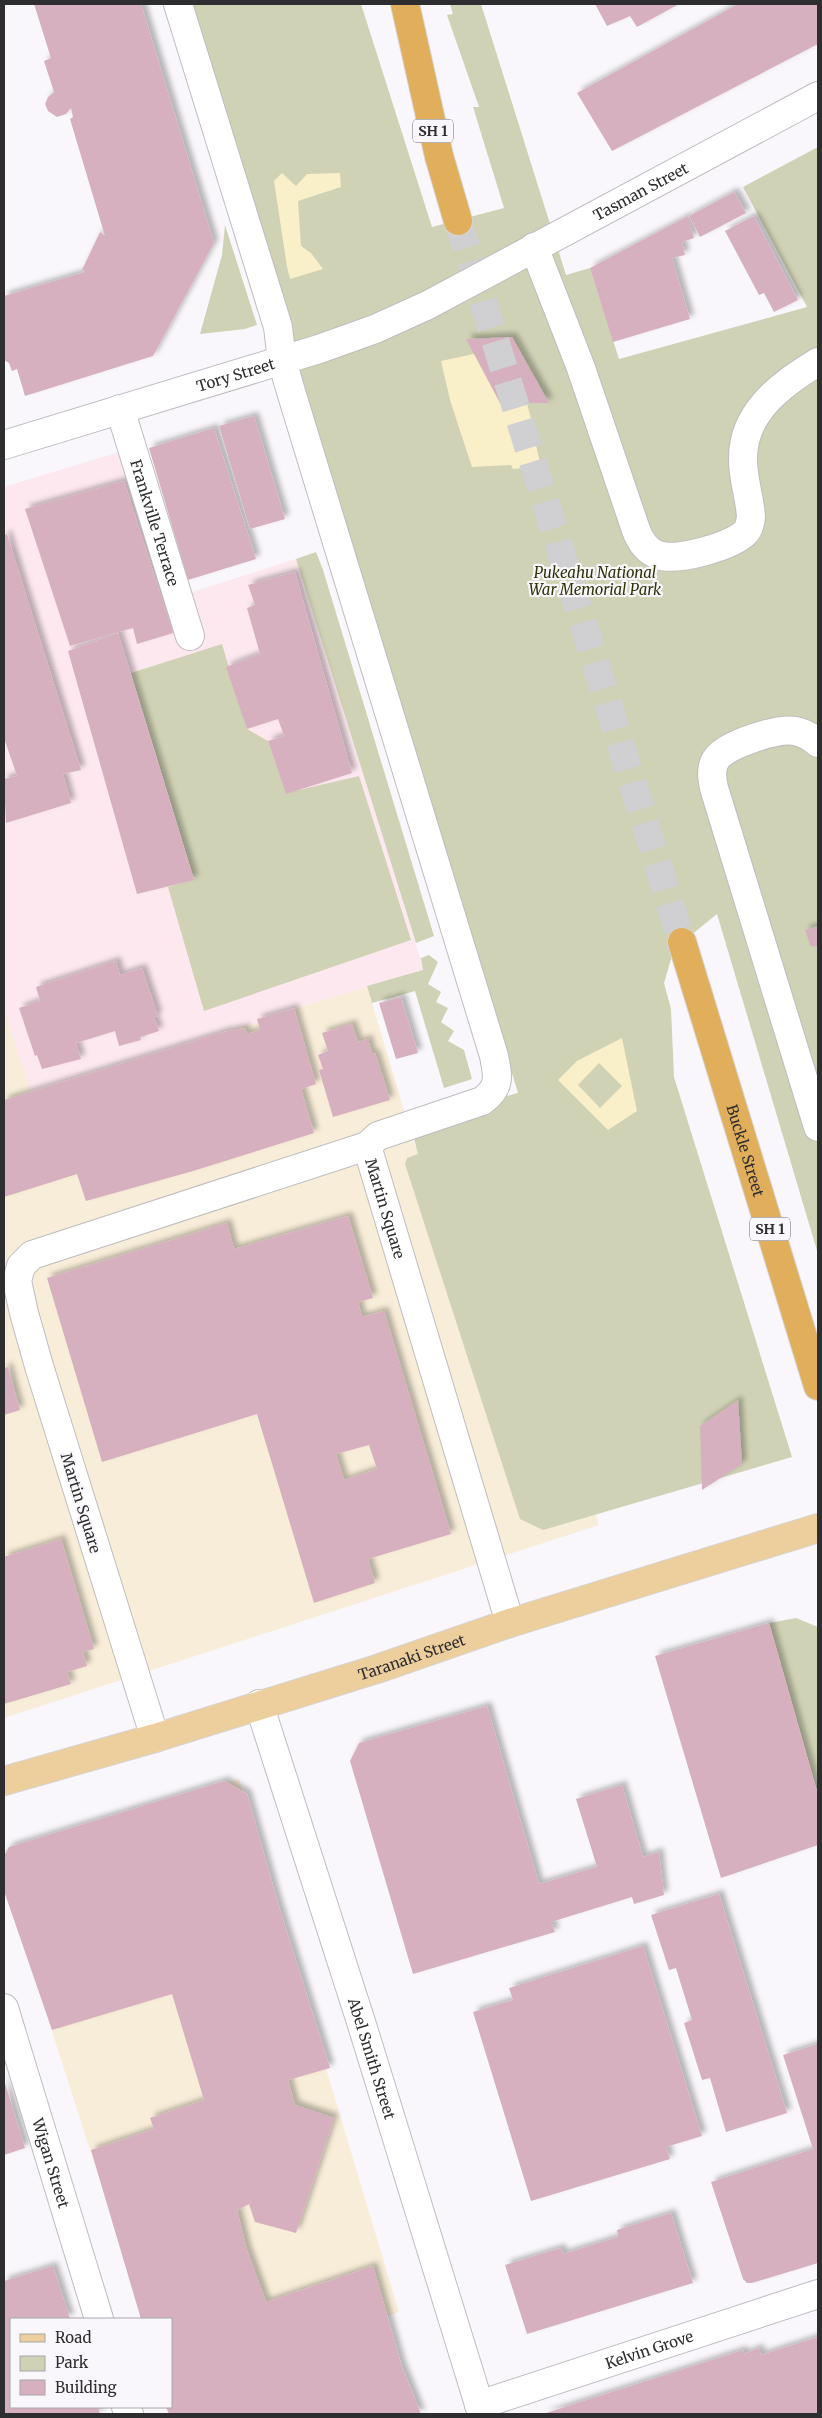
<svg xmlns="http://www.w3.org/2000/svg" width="822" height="2418" viewBox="0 0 822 2418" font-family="Merriweather,serif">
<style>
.industrial{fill:#f8edd8}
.education{fill:#fde8ef}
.green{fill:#cfd2b4}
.sand{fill:#f9efc9;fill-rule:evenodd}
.building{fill:#d6b0bf;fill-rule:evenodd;filter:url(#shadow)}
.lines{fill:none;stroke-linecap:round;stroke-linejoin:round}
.highway-tunnel{stroke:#d0cfd2;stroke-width:28;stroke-dasharray:28 14;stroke-linecap:butt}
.minor-casing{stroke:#bebcc0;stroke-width:30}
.major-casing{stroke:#d5d5d5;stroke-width:30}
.highway-casing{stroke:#d5d5d5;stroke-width:30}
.minor{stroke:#fff;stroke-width:28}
.major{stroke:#edce9d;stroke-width:28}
.highway{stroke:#e1ae5b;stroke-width:28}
.labels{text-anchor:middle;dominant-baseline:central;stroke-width:4.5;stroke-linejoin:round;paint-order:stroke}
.shield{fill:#f9f7fb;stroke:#6b6a6c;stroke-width:1}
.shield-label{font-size:14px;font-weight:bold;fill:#2e2d2f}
.street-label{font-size:15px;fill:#2e2d2f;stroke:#f9f7fb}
.park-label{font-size:15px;font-style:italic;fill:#323407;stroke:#f9f7fb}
</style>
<defs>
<filter id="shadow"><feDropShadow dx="4.5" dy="-4.5" stdDeviation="2.5" flood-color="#0004"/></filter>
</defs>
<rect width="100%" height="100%" fill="#f9f7fb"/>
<g class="industrial">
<path d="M367,986L415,1147L478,1127L599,1525L4,1718V1008L31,1091Z"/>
<path d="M239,1779L399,2312L171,2396V2319H144L4,1881V1850Z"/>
</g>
<path class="education" d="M142,445L192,592L296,559L424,970L258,1019V1022L30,1091L4,1008V487Z"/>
<g class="green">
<path d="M184,4H361L432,227L504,208L473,107H479L447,15L453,14L450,4H481L566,275L590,268L619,359L807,307L743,187L818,147V1254L717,914L674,949L664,983L671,1009L674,1077L792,1457L543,1530L520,1519L405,1164L407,1158L418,1154L410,1123L518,1093Z"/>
<path d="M225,225L257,325L245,329L200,334L222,255Z"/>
<path d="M316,552L323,570L434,936L416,943L296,559Z"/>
<path d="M222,644L247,729L268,741L286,793L359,776L411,940L204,1011L168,887L194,879L131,673Z"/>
<path d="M429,955L438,962L428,984L441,992L436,1002L448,1008L441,1022L454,1031L448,1041L464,1050L472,1079L444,1088L415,991L372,1003L367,986L423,970L421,958Z"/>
<path d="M796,1618L818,1627V1795L769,1623Z"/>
</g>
<g class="sand">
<path d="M282,173L296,186L307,174L340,173L341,187L298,201L301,246L311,253L323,269L290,279L287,267L274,181Z"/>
<path d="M511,346L535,433H533L541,466L513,469L511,465L472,467L450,400L441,361Z"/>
<path d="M622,1038L637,1111L608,1130L558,1080L577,1061ZM599,1063L622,1086L600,1108L578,1085Z"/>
</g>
<g class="building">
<path d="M34,4H141L214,243L153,356L25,396L17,369L12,371L9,363L4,360V296L85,272L82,270L100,232L105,236L70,119L73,117L71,108L66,114L57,117L48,111L45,104L48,97L54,92L44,61L51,58Z"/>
<path d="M595,4H679L637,27L630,16L607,26Z"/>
<path d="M738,4H818V44L612,151L577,93Z"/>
<path d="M734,192L746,213L700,237L689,216Z"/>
<path d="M688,216L694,238L682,242L685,255L672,258L690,319L613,342L590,268Z"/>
<path d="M754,216L798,300L774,312L764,293L759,295L725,231Z"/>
<path d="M512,337L549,403H500L466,339Z"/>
<path d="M254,416L285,519L250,529L219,426Z"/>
<path d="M214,428L256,559L188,580L149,448Z"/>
<path d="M124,481L173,633L137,644L133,628L70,646L25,509Z"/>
<path d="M7,534L81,770L63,774L71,803L6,823L4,779L17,776L4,738V535Z"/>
<path d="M295,572L352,773L286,794L268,741L284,736L278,719L247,729L226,667L260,654L247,608L255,605L248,585Z"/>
<path d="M118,633L194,880L137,894L68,651Z"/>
<path d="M818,926V945L811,947L805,930Z"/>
<path d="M116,961L120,975L142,968L158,1016L154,1017L159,1031L140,1037L141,1040L119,1046L115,1031L76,1043L81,1059L42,1069L37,1055L35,1056L19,1008L40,1001L36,987Z"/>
<path d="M401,997L418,1053L396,1059L379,1003Z"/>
<path d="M294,1008L316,1084L301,1089L314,1133L193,1171L86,1201L77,1174L4,1197V1100L224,1032L245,1028L247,1034L260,1030L257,1019Z"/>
<path d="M352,1024L358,1042L368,1039L372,1054L375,1053L390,1100L333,1117L319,1070L323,1069L318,1055L328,1051L322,1033Z"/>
<path d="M348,1216L373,1298L358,1302L362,1317L384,1311L451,1534L368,1559L375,1583L314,1603L257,1414L102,1462L47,1278L227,1223L234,1249ZM369,1445L377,1469L344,1480L336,1454Z"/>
<path d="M8,1367L20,1410L4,1415V1368Z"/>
<path d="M738,1400L742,1464L702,1490L700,1426Z"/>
<path d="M61,1539L94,1649L83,1652L87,1666L67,1672L71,1684L4,1704V1557Z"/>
<path d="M769,1623L818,1795V1845L721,1878L655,1656Z"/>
<path d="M487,1706L539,1884L597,1867L576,1799L622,1785L643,1857L659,1852L664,1895L634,1904L632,1897L551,1922L555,1932L413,1974L350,1761L359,1743Z"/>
<path d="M224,1781L247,1794L279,1907L330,2068L288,2080L295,2105L334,2118L296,2233L255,2222L249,2204L237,2210L247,2250L266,2302L373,2266L402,2367L421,2414H169L166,2407H171V2319H141L91,2150L154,2129L150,2118L204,2100L172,1994L52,2030L4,1891V1856L9,1847Z"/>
<path d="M719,1894L787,2113L726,2132L710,2078L702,2080L684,2023L692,2020L676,1968L669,1970L651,1915Z"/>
<path d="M643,1946L702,2136L666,2147L670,2159L531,2201L473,2012L513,2000L509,1988Z"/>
<path d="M818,2044V2263L752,2283H747L743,2279L711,2182L813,2149L783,2055Z"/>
<path d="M4,2080L25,2148L4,2155Z"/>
<path d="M671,2213L693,2283L527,2334L505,2265L561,2248L563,2254L618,2237L617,2230Z"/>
<path d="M53,2266L70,2319H11V2407H98L100,2414H4V2281Z"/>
<path d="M818,2337V2414H543L743,2350L744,2354L759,2348L761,2355Z"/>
</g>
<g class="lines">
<path class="highway-tunnel" d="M458,221L682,942"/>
<g class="minor-casing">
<g id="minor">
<path d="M178,4L278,327L282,361L292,395L494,1056C498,1077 501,1087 482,1101L378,1136L367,1146"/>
<path d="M534,247L581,368L636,530C640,541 647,551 658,555C677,562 733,546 746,532C750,527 750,523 751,517C750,498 743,480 743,460C742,413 781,384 818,362"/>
<path id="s1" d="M120,409L190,636"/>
<path id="s2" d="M4,445L319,349L375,329L428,305L818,96"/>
<path d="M818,743C812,737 804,733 795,731C777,728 728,744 717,758C710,767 712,778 714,788L818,1127"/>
<path id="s3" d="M259,1704L362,2025L482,2414"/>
<path id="s4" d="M155,1738L39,1366L24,1313L17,1281L21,1266L32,1255L367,1146L510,1623"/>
<path id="s5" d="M4,2008L99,2319"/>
<path id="s6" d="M479,2405L818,2294"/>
<path d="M126,2407L129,2414"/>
</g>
</g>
<g class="major-casing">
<g id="major">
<path id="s7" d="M4,1781L155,1738L377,1669L510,1623L818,1528"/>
</g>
</g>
<g class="highway-casing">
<g id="highway">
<path d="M405,4L439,156L458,221"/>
<path id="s8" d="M682,942L818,1386"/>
</g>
</g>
<use href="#minor" class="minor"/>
<use href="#major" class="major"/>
<use href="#highway" class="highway"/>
</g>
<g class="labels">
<g class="shield">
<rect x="413" y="119.5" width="40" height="23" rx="4"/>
<rect x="750" y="1217.5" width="40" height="23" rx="4"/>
</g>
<g class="shield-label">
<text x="433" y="131">SH 1</text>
<text x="770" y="1229">SH 1</text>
</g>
<g class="street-label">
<text stroke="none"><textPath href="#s2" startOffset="688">Tasman Street</textPath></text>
<text stroke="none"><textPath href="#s2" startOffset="242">Tory Street</textPath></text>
<text stroke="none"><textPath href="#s1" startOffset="119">Frankville Terrace</textPath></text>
<text stroke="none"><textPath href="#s8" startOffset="218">Buckle Street</textPath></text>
<text stroke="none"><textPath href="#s4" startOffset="926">Martin Square</textPath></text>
<text transform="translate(81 1503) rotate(73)">Martin Square</text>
<text stroke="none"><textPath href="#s7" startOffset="426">Taranaki Street</textPath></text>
<text stroke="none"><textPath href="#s3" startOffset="372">Abel Smith Street</textPath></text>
<text stroke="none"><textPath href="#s5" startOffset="162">Wigan Street</textPath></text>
<text stroke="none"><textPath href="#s6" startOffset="179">Kelvin Grove</textPath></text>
</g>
<g class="park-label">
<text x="595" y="572">Pukeahu National<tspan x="595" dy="17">War Memorial Park</tspan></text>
</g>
</g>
<rect width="822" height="2418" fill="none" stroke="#2e2d2f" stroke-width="10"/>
<rect x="10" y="2318" width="162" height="90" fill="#f9f7fb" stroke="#a8a6a9"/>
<rect x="20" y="2334" width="25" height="8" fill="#edce9d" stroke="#a8a6a9"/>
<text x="55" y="2343" font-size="15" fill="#2e2d2f">Road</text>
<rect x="20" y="2356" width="25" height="15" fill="#cfd2b4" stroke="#a8a6a9"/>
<text x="55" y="2368" font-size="15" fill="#2e2d2f">Park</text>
<rect x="20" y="2380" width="25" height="15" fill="#d6b0bf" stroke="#a8a6a9"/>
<text x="55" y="2393" font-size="15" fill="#2e2d2f">Building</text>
</svg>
